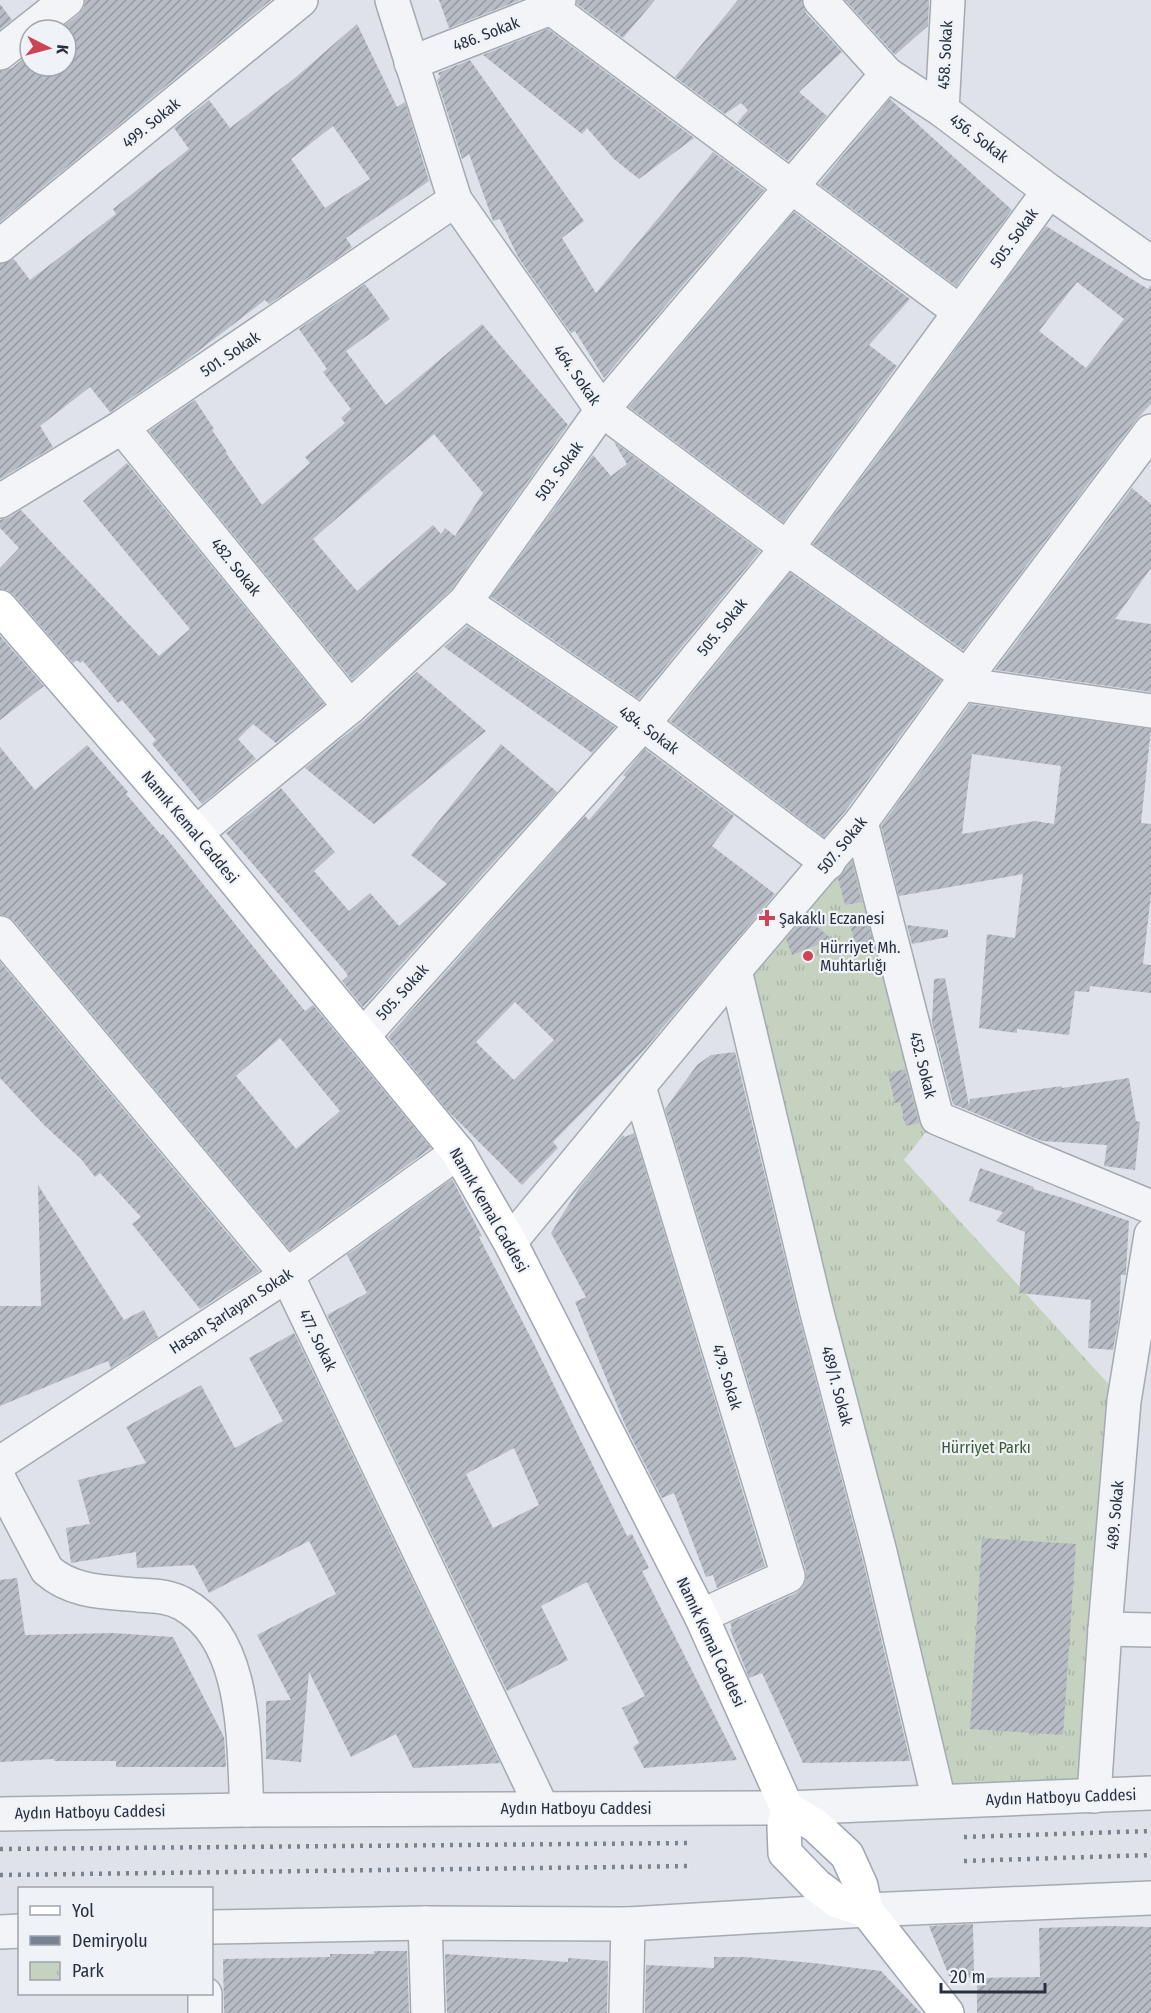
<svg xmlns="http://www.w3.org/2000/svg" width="1151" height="2013" viewBox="0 0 1151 2013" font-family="'Fira Sans Condensed',sans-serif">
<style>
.park{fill:url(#park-tufts)}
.building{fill:url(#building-hatch);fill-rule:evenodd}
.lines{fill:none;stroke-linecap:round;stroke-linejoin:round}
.minor-casing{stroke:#a4aab3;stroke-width:36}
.major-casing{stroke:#9fa7b4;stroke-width:36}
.minor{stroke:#f2f4f7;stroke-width:33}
.major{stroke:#fff;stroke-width:33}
.rail{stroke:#798292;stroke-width:4.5;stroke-dasharray:3 6;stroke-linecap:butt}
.poi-dot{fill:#ce4457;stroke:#eff2f6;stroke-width:2}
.labels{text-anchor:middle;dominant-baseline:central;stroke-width:4.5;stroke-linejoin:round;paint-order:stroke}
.street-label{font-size:16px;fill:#283040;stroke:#eff2f6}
.poi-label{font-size:16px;fill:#283040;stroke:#eff2f6;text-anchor:start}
.park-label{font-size:16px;fill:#3c5b35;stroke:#eff2f6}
</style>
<defs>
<pattern id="park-tufts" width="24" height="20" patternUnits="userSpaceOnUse" patternTransform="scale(1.5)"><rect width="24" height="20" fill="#c5d2c0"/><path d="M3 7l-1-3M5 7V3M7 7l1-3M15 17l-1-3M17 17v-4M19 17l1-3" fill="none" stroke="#a9b5a6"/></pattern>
<pattern id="building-hatch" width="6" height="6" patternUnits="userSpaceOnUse" patternTransform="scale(1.5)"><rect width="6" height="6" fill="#b7bcc5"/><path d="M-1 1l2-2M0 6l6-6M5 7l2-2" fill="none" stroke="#9599a1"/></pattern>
</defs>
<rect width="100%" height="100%" fill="#dfe3e9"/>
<path class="park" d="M861,822L937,1118L904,1160L1124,1401L1094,1796L939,1801L735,970Z"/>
<g class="building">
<path d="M85,0H271L0,222V71L12,68L30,53V66H66V30H59L79,14L84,7Z"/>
<path d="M439,0H520L449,28Z"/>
<path d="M577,0H655L623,38L577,4Z"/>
<path d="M738,0H802L806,13L842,52L799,92L827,116L788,161L737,123L748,110L741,103L725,114L675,77Z"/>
<path d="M845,0H929L928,26L895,55Z"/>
<path d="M0,4L12,20L0,29Z"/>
<path d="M357,24L397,107L405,102L429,181L346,238L352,247L343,254L269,304L265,300L184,362L112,411L110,412L90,387L40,426L53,447L0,479V264L14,259L30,280L116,214L113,209L189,149L174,128L209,100L230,128L296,77ZM333,126L370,179L325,208L291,159Z"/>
<path d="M548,29L694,138L639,179L614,159L587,128L582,134L483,55Z"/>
<path d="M470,60L584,221L562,238L596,293L713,152L764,190L604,378L575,331L571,333L566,326L518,257L500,219L493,221L469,154L462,159L437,80L440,77L438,73Z"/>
<path d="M890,99L1012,210L956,286L819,184Z"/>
<path d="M794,212L910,299L869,345L897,366L783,522L629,407Z"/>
<path d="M1046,226L1148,289L1151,285V404L1136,420L963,650L813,544ZM1077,282L1124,319L1086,368L1039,331Z"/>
<path d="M365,284L390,319L346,351L386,405L482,324L568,425L451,590L352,680L149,431L195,400L214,429L212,430L227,452L226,453L262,505L310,463L305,457L345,423L341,418L351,409L323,372L327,369L299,329ZM434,434L483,493L455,536L445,528L441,534L433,525L357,591L313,539Z"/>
<path d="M614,442L760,551L639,699L491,597L593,455L611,476L627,464Z"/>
<path d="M127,463L324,704L276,743L253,724L238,739L256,759L202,804L152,744L156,740L122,700L118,703L83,661L80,663L77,660L73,663L14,595L7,590L0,589V568L19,548L0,528V520L10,517L21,510L159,656L190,629L83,501Z"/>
<path d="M1132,488L1151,504V568L1115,619L1151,624V692L995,670Z"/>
<path d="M790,573L941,680L846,810L824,837L670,721Z"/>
<path d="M467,626L615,727L592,753L444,647Z"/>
<path d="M0,636L44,686L0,720Z"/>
<path d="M417,672L486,731L374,824L305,768L362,722Z"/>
<path d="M970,704L1151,729L1141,823L1151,824V895L1143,964L1151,965V993L1090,986L1089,992L1075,991L1069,1035L1017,1029V1033L979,1028L987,934L1015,938L1023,874L899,896L881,826ZM972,754L1061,766L1054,824L1035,821L962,834Z"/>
<path d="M501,744L557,792L363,1007L342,981L348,976L344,970L226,833L281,788L335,852L314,871L349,911L370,893L399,926L447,884L411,855Z"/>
<path d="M87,745L128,792L126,794L161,835L163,834L305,1011L313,1005L431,1148L290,1250L14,921L7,916L0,915V747L35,790ZM280,1038L340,1111L296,1149L236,1076Z"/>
<path d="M645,749L734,816L712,846L775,894L644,1050L553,1142L558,1148L522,1185L448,1111L388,1037L585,816L589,820L626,777L623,775ZM515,1002L554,1040L514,1080L476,1042Z"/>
<path d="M852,862L862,902L845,905L838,878Z"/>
<path d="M805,917L832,939L792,955L786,939Z"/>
<path d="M848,918L867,921L875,950L858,953Z"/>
<path d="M907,925L948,930V937L912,944Z"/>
<path d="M0,962L259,1271L200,1309L132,1224L141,1217L100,1173L95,1177L81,1159L44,1125L0,1078Z"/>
<path d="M945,978L969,1106L970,1099L1062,1086V1088L1129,1078L1136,1121L1140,1122L1135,1170L1104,1166L1107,1145L1042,1141L953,1104L932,1023L934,979Z"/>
<path d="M735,1052L798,1313L862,1557L910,1761L803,1763L762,1673L749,1678L730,1629L732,1628L730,1623L796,1593L803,1587L806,1579V1571L665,1109L697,1065L711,1055Z"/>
<path d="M905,1069L919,1123L906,1126L900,1102L895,1103L888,1074Z"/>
<path d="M634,1133L765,1566L717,1588L713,1575L706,1577L674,1493L662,1498L626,1427L575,1302L586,1297L551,1233L579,1188L623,1135L625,1137Z"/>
<path d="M980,1168L1034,1187L1033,1189L1063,1198L1129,1221L1126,1272V1275H1121L1119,1317L1113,1350L1088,1348L1091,1300L1019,1293L1025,1232L996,1221L1003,1212L969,1201Z"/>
<path d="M452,1179L482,1236L479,1237L534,1344L627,1536L632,1534L649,1568L642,1571L737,1760L644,1768L633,1747L639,1743L622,1708L645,1696L587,1582L541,1606L568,1660L507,1691L327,1315L367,1293L347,1255ZM514,1448L539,1505L493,1528L466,1474Z"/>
<path d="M38,1185L124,1320L144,1310L158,1337L111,1368L108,1361L0,1406V1306H41Z"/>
<path d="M294,1333L500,1763L413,1768L396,1734L351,1757L309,1672L301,1762L266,1759V1701L291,1700L257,1635L336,1594L309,1541L209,1593L194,1565L137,1568L136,1552L71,1563L66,1528L90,1524L78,1480L146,1463L126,1427L201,1385L235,1448L283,1421L249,1358Z"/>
<path d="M982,1538L1076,1544L1063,1735L970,1729Z"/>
<path d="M17,1578L25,1635L112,1633L173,1637L224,1737L226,1767H116V1761H54V1759L0,1762V1580Z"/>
<path d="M973,1924L974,1978L949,1976L929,1926Z"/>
<path d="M1110,1926L1151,1927V2013H977V1978L1040,1977L1039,1928Z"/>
<path d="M374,1951H407L409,2013H224L223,1959L330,1957V1954H374Z"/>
<path d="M445,1954L568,1962V1958L608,1961L607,2013H447Z"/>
<path d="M714,1957H745L813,1963L881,1971L921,2013H645L646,1965L714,1968Z"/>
</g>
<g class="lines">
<g class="minor-casing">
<g id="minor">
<path d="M392,0L455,200L602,410L787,548L967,676"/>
<path d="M547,0L551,8L960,312"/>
<path d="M820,0L887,74L942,110L1049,191L1151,263"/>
<path d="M0,53L67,0"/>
<path d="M411,63L551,8L559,0"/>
<path d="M942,110L948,0"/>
<path d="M0,246L301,0"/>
<path d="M122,427L350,707"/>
<path d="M0,501L122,427L455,200"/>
<path d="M465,602L643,724L828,863"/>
<path d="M961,684L1151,711"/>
<path d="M861,822L937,1118L1151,1207"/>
<path d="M196,833L350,707L465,602L602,410L887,74"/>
<path d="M0,933L287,1275L542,1808"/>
<path d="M735,970L816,1309L880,1552L939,1801"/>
<path d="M363,1036L643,724L787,548L1049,191"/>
<path d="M639,1087L788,1576L701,1616"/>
<path d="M510,1242L735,970L861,822L967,676L1151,431"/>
<path d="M0,1463L287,1275L458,1152"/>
<path d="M0,1481L47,1570C73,1593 106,1592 138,1595C154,1596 169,1596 183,1604C249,1640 243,1746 247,1810"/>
<path d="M1105,1629L1151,1630"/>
<path d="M1094,1796L1105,1629L1124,1401L1151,1235"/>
<path d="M0,1814L247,1810L787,1808L1151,1793"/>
<path d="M425,1923L428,2013"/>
<path d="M212,1927L425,1923L628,1924L866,1910L1151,1898"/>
<path d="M0,1932L20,1931"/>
<path d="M205,2013V1994"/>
<path d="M626,2013L628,1924"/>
</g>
</g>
<g class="major-casing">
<g id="major">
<path d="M0,607L196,833L458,1152L510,1242L701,1616L787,1808L816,1826L847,1855L861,1886L866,1910L947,2013"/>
<path d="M787,1808L784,1828L785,1853L816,1885L837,1901L866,1910"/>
</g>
</g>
<use href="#minor" class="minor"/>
<use href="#major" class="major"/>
<g class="rail">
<path d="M964,1837L1151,1831"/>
<path d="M0,1849L690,1843"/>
<path d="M964,1861L1151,1855"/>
<path d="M0,1875L693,1866"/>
</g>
</g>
<g class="poi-dot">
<path d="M764 909h6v6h6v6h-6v6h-6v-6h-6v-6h6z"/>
<circle cx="808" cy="956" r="6"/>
</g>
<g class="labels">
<g class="street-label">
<text transform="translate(486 34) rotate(-21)">486. Sokak</text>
<text transform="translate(945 55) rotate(-87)">458. Sokak</text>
<text transform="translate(151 123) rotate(-39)">499. Sokak</text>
<text transform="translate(979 138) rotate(37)">456. Sokak</text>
<text transform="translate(1014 238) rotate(-54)">505. Sokak</text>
<text transform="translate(230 354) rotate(-34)">501. Sokak</text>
<text transform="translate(577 375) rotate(55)">464. Sokak</text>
<text transform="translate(559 471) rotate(-54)">503. Sokak</text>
<text transform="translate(236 567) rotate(51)">482. Sokak</text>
<text transform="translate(722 627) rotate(-51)">505. Sokak</text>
<text transform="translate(649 730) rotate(36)">484. Sokak</text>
<text transform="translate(190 827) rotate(50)">Namık Kemal Caddesi</text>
<text transform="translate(842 845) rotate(-51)">507. Sokak</text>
<text transform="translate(402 992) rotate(-48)">505. Sokak</text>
<text transform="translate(923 1065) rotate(76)">452. Sokak</text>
<text transform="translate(489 1210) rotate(60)">Namık Kemal Caddesi</text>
<text transform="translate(231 1311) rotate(-33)">Hasan Şarlayan Sokak</text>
<text transform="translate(318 1340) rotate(64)">477. Sokak</text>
<text transform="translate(727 1377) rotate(73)">479. Sokak</text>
<text transform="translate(837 1386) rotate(75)">489/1. Sokak</text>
<text transform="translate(1115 1515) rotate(-85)">489. Sokak</text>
<text transform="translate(711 1642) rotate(65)">Namık Kemal Caddesi</text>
<text transform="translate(1061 1797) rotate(-2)">Aydın Hatboyu Caddesi</text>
<text x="576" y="1808">Aydın Hatboyu Caddesi</text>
<text transform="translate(90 1812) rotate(-1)">Aydın Hatboyu Caddesi</text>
</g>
<g class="poi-label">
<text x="779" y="918">Şakaklı Eczanesi</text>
<text x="820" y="947">Hürriyet Mh.<tspan x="820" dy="18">Muhtarlığı</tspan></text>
</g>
<g class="park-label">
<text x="986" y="1447">Hürriyet Parkı</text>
</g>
</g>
<rect x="18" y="1887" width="195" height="108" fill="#eff2f6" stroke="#9fa4ad" stroke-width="1.5"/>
<rect x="30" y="1906" width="30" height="9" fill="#ffffff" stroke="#9fa4ad" stroke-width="1.5"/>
<text x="72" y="1917" font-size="18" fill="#283040">Yol</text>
<rect x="30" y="1936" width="30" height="9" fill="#798292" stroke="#9fa4ad" stroke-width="1.5"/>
<text x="72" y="1947" font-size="18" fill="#283040">Demiryolu</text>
<rect x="30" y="1962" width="30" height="18" fill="url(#park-tufts)" stroke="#9fa4ad" stroke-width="1.5"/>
<text x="72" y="1977" font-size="18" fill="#283040">Park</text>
<g transform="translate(48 48) rotate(96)"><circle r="28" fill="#eff2f6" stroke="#9fa4ad" stroke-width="1.5"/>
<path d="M0-4.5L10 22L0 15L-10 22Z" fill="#ce4457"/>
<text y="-9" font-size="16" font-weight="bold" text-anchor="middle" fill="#283040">K</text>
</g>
<path d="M941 1983v9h104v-9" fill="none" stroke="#283040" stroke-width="3"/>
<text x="950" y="1983" font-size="18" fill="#283040" stroke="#eff2f6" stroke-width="4.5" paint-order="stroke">20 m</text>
</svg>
